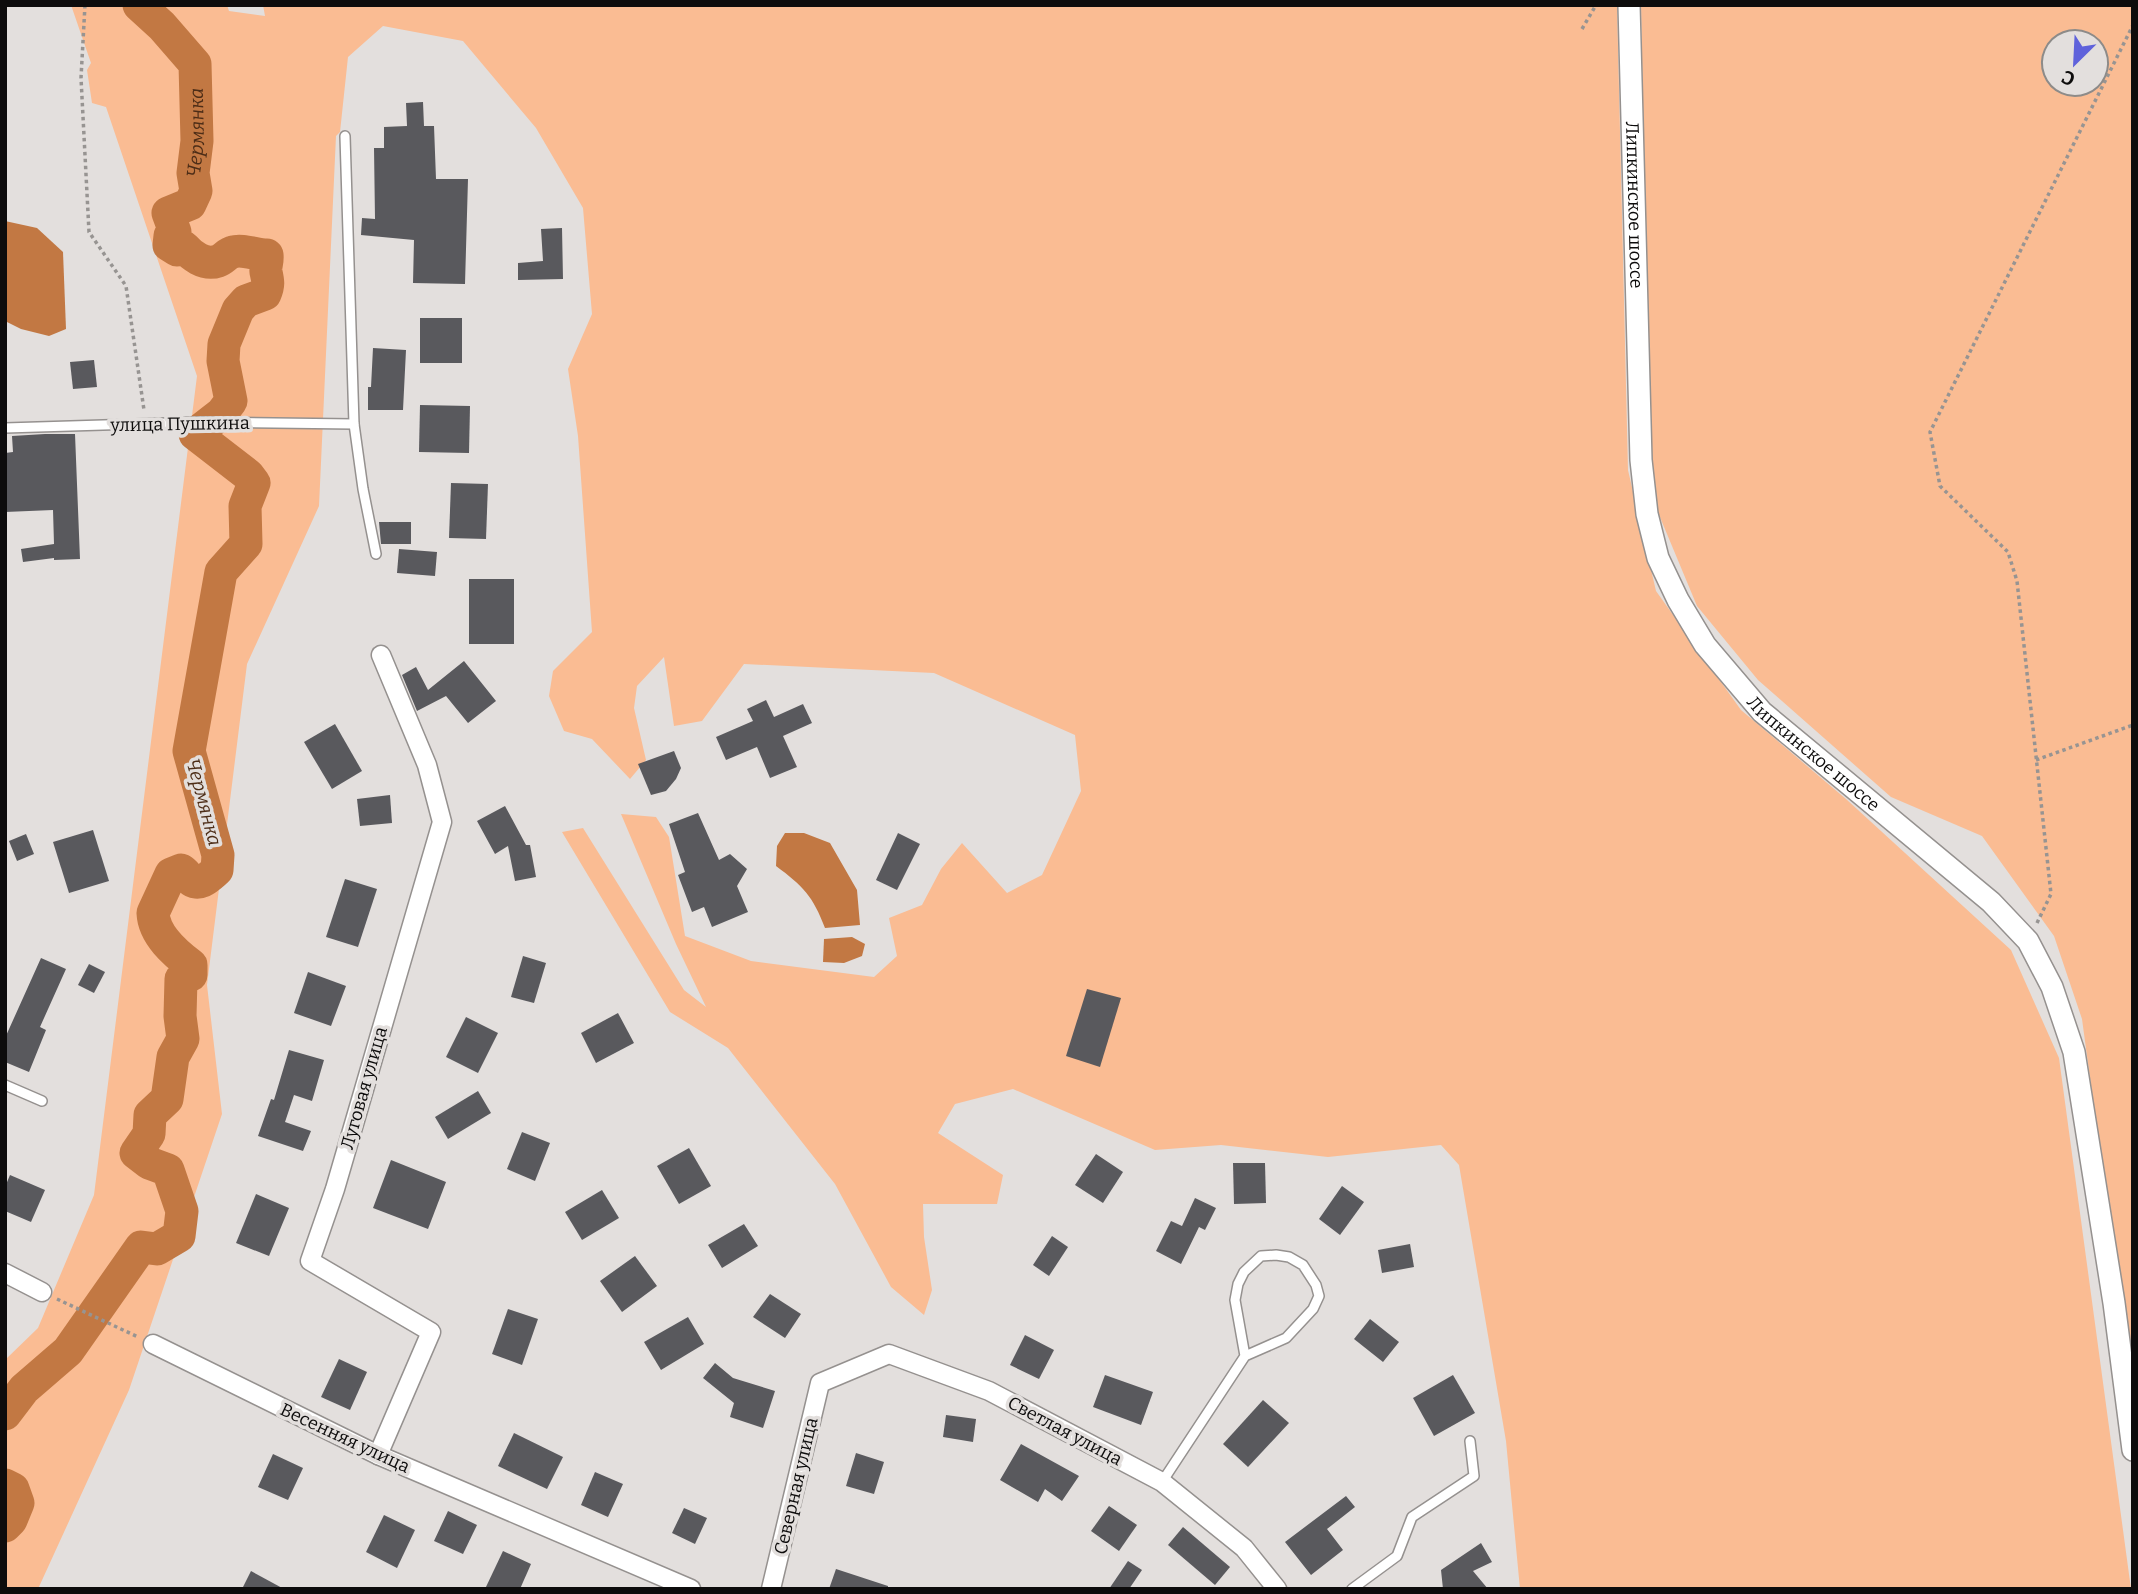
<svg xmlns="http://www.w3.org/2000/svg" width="2138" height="1594" viewBox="0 0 2138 1594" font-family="Bitter,serif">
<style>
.green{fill:#fabc93;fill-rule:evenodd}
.water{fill:#c27843}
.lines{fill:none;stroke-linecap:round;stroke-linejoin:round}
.river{stroke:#c27843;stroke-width:33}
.building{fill:#59595d}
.service-casing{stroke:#95918f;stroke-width:12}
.minor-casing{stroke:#95918f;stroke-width:21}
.tertiary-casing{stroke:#95918f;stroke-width:24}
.path{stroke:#979492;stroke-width:3.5;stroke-dasharray:3.5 3.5;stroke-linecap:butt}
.service{stroke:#fff;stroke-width:9}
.minor{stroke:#fff;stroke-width:18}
.tertiary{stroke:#fff;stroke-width:21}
.labels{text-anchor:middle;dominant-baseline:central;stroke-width:7;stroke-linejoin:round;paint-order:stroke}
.street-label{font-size:18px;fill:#0d0c0c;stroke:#e3dfdd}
.water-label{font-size:19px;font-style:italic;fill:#4d2d17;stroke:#e3dfdd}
</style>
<rect width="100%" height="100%" fill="#e3dfdd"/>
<g class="green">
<path d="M71,5H227L229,11L265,16L263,5H1617L1628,470L1656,591L1741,710L1846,799L2011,950L2059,1058L2131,1589H1520L1506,1441L1459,1165L1441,1145L1328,1157L1221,1145L1155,1150L1013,1089L955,1104L938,1133L1003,1175L997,1204H923L924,1237L932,1290L924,1315L891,1287L835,1184L728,1048L670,1012L562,832L583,828L684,990L706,1007L676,944L621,814L656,817L669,837L685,936L751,961L874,977L897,956L889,918L922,905L941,869L962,843L1007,893L1042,875L1081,791L1075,735L934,673L744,664L702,721L674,726L664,657L637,686L634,708L646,760L630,779L592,739L564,731L549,696L553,671L592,632L578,436L568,369L592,314L583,208L536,128L463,41L383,26L348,57L340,132L336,136L319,506L247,664L207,985L222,1114L129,1390L38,1589H5V1360L38,1328L94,1195L197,376L106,107L92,103L87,70L91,63Z"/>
<path d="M1641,5H2133V1396L2082,1019L2054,936L1982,836L1891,797L1758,680L1697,606L1657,510L1649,428ZM2054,42H2096V84H2054Z"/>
</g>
<g class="water">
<path d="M5,221L37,228L63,252L66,329L49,336L21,329L5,321Z"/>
<path d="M785,833H804L830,843L857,890L860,925L825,928C813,896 803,886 776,866L777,846Z"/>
<path d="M852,937L865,944L862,956L844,963L823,962L824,939Z"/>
</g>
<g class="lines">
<g class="river">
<path id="s1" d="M5,1414L24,1389L68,1351L141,1247L157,1249L179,1236L182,1211L168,1170L149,1163L136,1153L149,1134L150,1115L167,1099L173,1057L183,1039L180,1016L181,979L191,975V965C175,953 154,935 153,913L171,874L181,870C185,872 187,876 190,879C199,888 210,876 217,870L218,855L189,751L221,572L246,544L245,506L254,483L248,475L195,434L222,413L231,401L223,361L224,344L238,310L246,301L265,294C269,285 268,281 266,272C265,266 268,261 267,255C257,255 242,249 233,252C227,253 224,259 218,261C204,266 191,255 184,247L177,250L169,245L170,236L175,232L168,213L190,204L196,191L193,173L197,141L195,64L162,26L139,5"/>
<path d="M5,1485L13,1489L18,1503L11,1520L5,1526"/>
</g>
</g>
<g class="building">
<path d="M423,102L424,126H434L436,179H468L465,284L413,283L414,240L361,235L362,218L375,219L374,148H384V127L407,126L406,103Z"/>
<path d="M562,228L563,279L518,280V263L543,261L541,229Z"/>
<rect x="420" y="318" width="42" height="45"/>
<path d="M373,348L406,350L403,410H368V387H371Z"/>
<path d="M94,360L97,387L73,389L70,362Z"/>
<path d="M420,405L470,406L469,453L419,452Z"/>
<path d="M45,434H75L80,559L54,560V558L23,562L21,549L54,544L53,510L5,512V453L13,452L12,436Z"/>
<path d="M451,483L488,484L486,539L449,538Z"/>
<path d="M379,522H411V544H381Z"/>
<path d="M399,549L437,552L435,576L397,573Z"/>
<rect x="469" y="579" width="45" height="65"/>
<path d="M464,661L496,701L468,723L446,696L417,711L402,675L416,667L428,690Z"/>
<path d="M766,700L774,717L803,704L812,723L783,736L797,767L770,778L757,747L726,760L716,737L753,721L747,709Z"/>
<path d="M335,724L362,771L332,789L304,742Z"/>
<path d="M674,751L681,768L676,779L666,791L651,795L638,764Z"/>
<path d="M390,795L392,823L360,826L357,799Z"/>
<path d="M505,806L526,845H530L536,877L515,881L508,846L495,854L477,821Z"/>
<path d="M698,813L719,860L730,854L747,869L737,886L748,912L712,927L704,907L692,912L678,875L685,872L669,824Z"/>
<path d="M93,830L109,881L69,893L53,842Z"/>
<path d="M898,833L920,844L897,890L876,880Z"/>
<path d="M26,834L34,854L17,861L9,841Z"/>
<path d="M345,879L377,889L358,947L326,937Z"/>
<path d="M523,956L546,963L534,1003L511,997Z"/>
<path d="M41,958L66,969L40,1027L46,1030L29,1072L5,1062V1038Z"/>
<path d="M89,964L105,972L94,993L78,985Z"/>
<path d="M308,972L346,986L331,1026L294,1013Z"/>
<path d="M1087,989L1121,998L1100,1067L1066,1056Z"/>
<path d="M618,1013L634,1043L596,1063L581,1033Z"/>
<path d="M466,1017L498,1033L478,1073L446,1057Z"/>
<path d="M289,1050L324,1060L312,1101L294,1095L285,1122L311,1131L303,1151L258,1136L271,1099L274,1100Z"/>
<path d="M478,1091L491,1113L448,1139L435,1117Z"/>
<path d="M522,1132L550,1143L535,1181L507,1169Z"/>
<path d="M689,1148L711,1186L679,1204L657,1166Z"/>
<path d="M1096,1154L1123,1172L1103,1203L1075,1185Z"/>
<path d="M391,1160L446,1182L428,1229L373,1208Z"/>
<path d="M1233,1163H1265L1266,1203L1234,1204Z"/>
<path d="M10,1175L45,1190L31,1222L5,1211V1187Z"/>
<path d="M1342,1186L1364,1202L1340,1235L1319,1219Z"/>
<path d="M602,1190L619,1218L582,1240L565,1212Z"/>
<path d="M256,1194L289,1208L269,1256L236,1243Z"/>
<path d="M1195,1198L1216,1208L1205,1230L1199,1227L1181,1264L1156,1251L1171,1221L1182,1226Z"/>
<path d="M744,1224L758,1246L722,1268L708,1245Z"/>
<path d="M1052,1236L1068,1247L1049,1276L1033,1265Z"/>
<path d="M1410,1244L1414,1267L1382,1273L1378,1250Z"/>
<path d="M635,1256L657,1286L622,1312L600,1281Z"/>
<path d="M770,1294L801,1314L785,1338L753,1317Z"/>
<path d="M508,1309L538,1319L522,1365L492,1354Z"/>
<path d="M688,1317L704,1344L661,1370L644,1342Z"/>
<path d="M1370,1319L1399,1342L1383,1362L1354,1339Z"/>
<path d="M1025,1335L1054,1350L1039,1379L1010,1365Z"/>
<path d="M339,1359L367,1372L350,1410L321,1397Z"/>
<path d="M715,1363L733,1378L775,1391L763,1428L730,1417L734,1403L703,1378Z"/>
<path d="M1105,1375L1153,1392L1141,1425L1093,1407Z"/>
<path d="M1453,1375L1475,1413L1434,1436L1413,1398Z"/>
<path d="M1263,1400L1289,1423L1248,1467L1223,1444Z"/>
<path d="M946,1415L976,1419L973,1442L943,1437Z"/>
<path d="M514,1433L563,1457L547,1489L498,1466Z"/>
<path d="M1021,1444L1079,1476L1062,1501L1045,1489L1038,1502L1000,1480Z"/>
<path d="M856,1453L884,1462L874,1494L846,1486Z"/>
<path d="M273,1454L303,1468L288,1500L258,1487Z"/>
<path d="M595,1472L623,1484L608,1517L581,1505Z"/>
<path d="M1346,1496L1355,1507L1327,1529L1343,1550L1311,1575L1285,1542Z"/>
<path d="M1109,1506L1137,1525L1119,1551L1091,1531Z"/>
<path d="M684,1508L707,1518L695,1544L672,1533Z"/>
<path d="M448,1511L477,1525L463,1554L434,1541Z"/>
<path d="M384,1515L415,1530L397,1568L366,1552Z"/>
<path d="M1183,1527L1230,1567L1215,1585L1168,1545Z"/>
<path d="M1481,1543L1492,1562L1473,1571L1488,1589H1443L1441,1570Z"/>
<path d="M503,1551L531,1564L520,1589H485Z"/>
<path d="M1128,1561L1142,1570L1129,1589H1109Z"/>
<path d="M836,1569L888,1586V1589H829Z"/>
<path d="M251,1571L284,1589H242Z"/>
</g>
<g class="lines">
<g class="service-casing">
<g id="service">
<path d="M345,136L354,424L363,489L376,554"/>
<path d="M5,428L201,422L354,424"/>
<path d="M5,1085L42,1101"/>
<path d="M1162,1482L1245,1356L1286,1338L1313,1309L1319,1296L1316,1285L1303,1265L1289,1257L1276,1255L1261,1256L1244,1272L1238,1284L1235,1300L1245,1356"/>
<path d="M1352,1589L1397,1556L1412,1517L1474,1476L1470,1441"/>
</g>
</g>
<g class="minor-casing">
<g id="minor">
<path d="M5,1273L42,1292"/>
<path d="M153,1344L378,1455L691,1589"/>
<path d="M378,1455L431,1332L310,1261L335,1189L442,822L427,765L381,655"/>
<path d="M771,1589L820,1383L889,1354L989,1391L1162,1482L1244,1548L1277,1589"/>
</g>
</g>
<g class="tertiary-casing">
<g id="tertiary">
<path id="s2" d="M1629,5L1641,460L1647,514L1658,558L1678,600L1705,645L1762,712L1991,902L2028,941L2052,987L2074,1052L2114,1303L2133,1450"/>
</g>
</g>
<g class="path">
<path d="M85,5L81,78L89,232L126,286L144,410"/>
<path d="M1582,29L1596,5"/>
<path d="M2036,760L2133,725"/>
<path d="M2037,923L2051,894L2017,581L2008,552L1940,486L1930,432L2133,25"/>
<path d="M57,1299L138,1337"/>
</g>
<use href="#service" class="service"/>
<use href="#minor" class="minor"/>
<use href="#tertiary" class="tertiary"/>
</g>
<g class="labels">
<g class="street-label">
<text stroke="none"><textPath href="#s2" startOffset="200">Липкинское шоссе</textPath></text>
<text transform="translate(180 424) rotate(-1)">улица Пушкина</text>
<text stroke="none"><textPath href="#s2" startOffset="808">Липкинское шоссе</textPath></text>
<text transform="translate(364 1088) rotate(-74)">Луговая улица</text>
<text transform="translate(1065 1431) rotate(28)">Светлая улица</text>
<text transform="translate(345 1438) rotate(25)">Весенняя улица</text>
<text transform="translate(796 1486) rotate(-77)">Северная улица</text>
</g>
<g class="water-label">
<text stroke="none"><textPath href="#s1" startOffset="1676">Чермянка</textPath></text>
<text transform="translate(204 802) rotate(75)">Чермянка</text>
</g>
</g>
<rect width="2138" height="1594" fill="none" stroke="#0d0c0c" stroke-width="14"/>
<g transform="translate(2075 63) rotate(204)"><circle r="33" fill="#e3dfdd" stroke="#8d8b89" stroke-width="2"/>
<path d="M0-5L12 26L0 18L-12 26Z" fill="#5f62db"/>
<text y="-10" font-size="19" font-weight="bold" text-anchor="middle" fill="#0d0c0c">С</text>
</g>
</svg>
